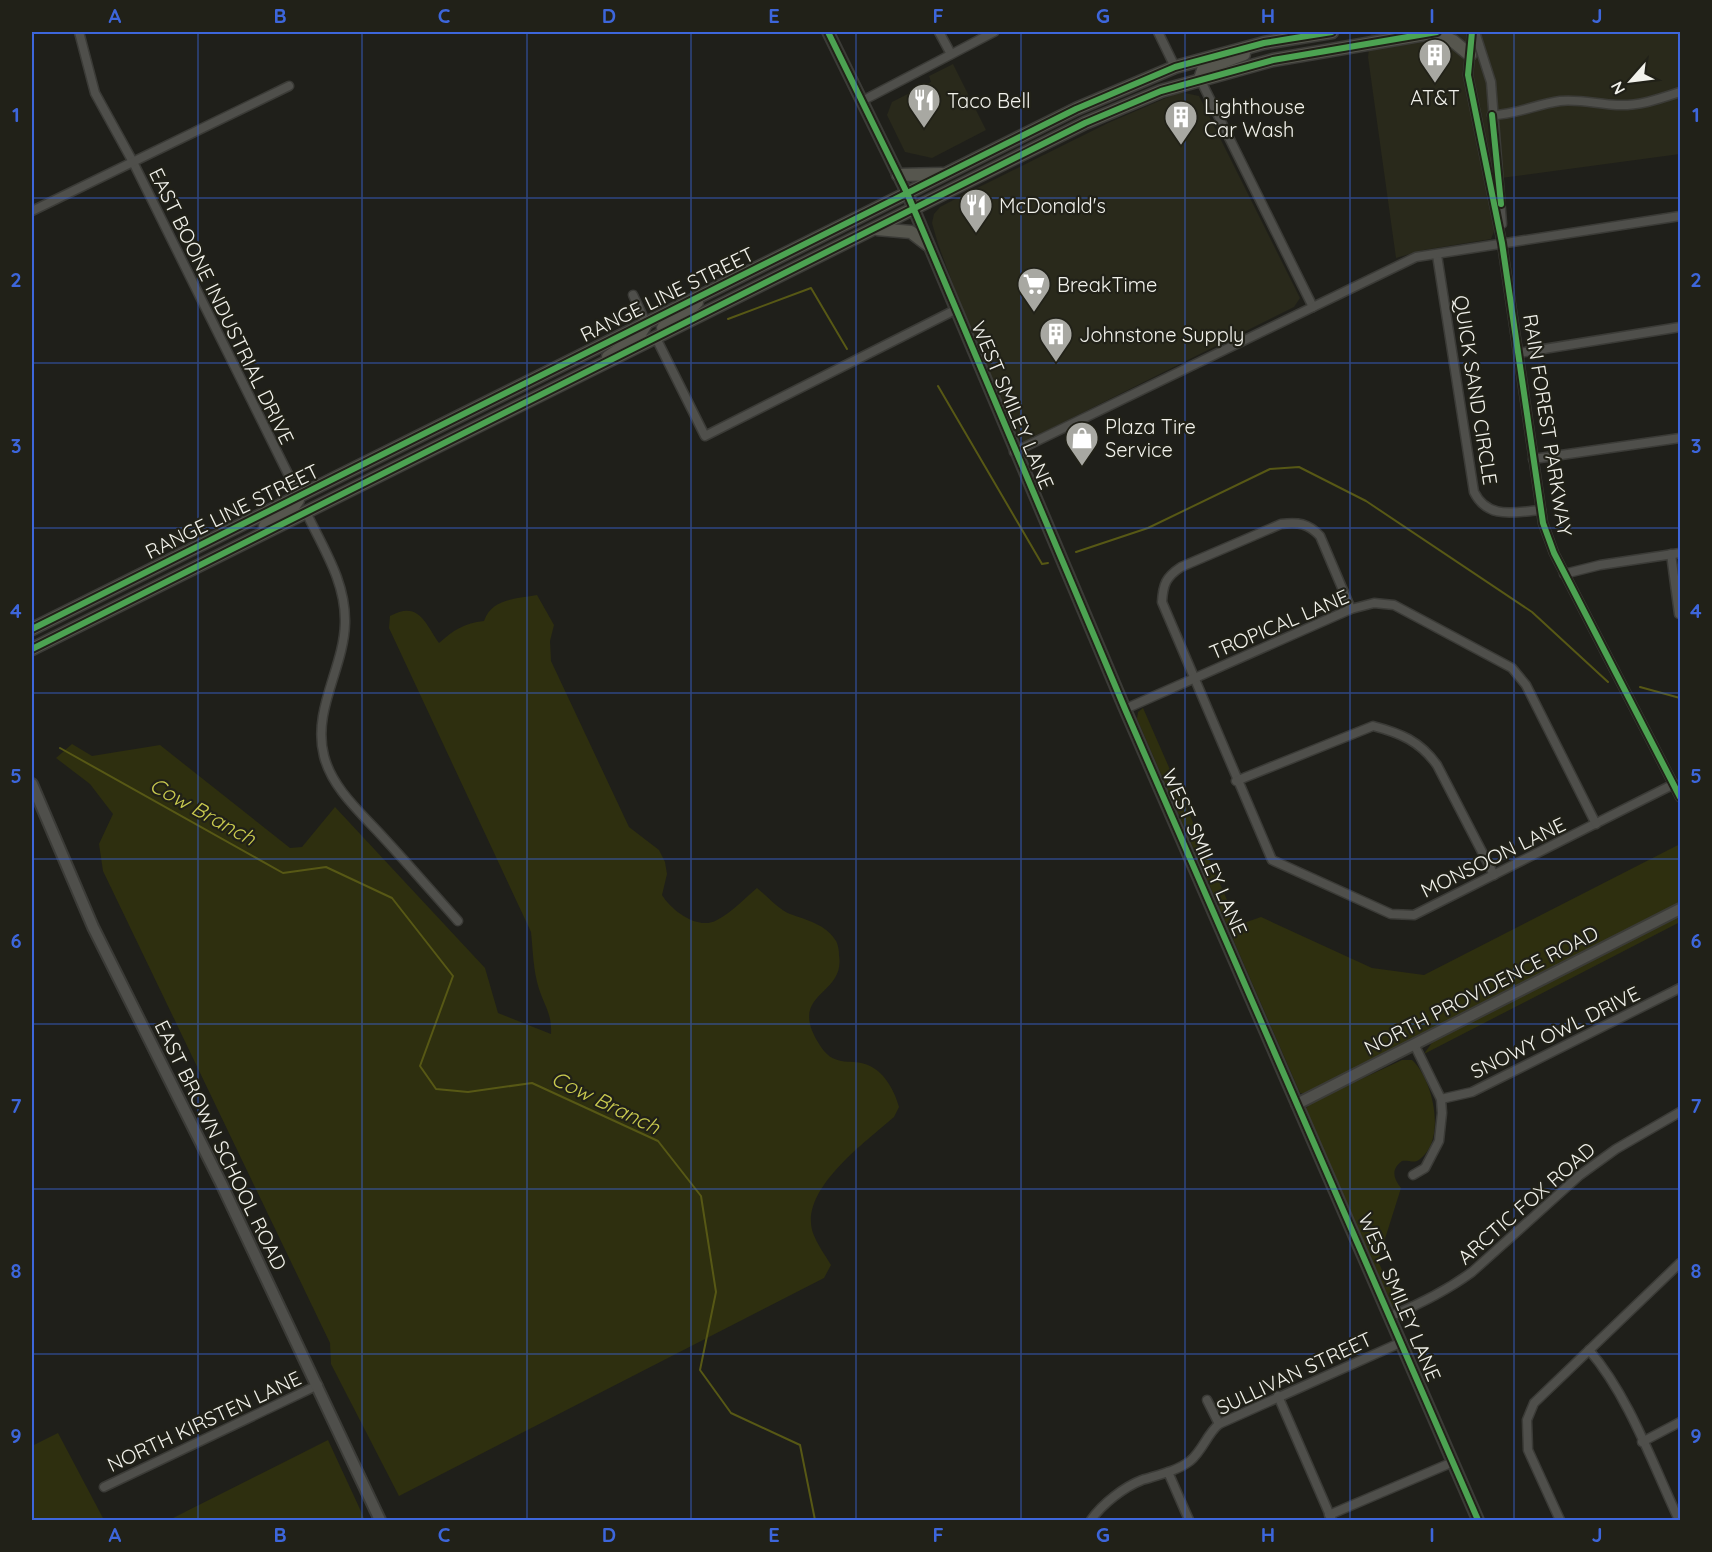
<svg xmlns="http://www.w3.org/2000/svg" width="1712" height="1552" viewBox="0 0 1712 1552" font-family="Quicksand,sans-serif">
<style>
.built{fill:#29291b}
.green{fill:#2e2f0f}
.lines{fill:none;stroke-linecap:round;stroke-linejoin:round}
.stream{stroke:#575815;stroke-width:2}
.minor-casing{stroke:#3b3b37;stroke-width:11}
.tertiary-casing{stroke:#3b3b37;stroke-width:14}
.primary-casing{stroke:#3b3b37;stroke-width:15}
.minor{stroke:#4f4f4b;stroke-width:8}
.tertiary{stroke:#4f4f4b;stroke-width:10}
.primary{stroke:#56564e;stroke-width:12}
.cycleway-casing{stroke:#212118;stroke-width:10}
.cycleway{stroke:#4ca352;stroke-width:6}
.grid{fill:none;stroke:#3d66db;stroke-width:1.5;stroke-opacity:0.55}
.labels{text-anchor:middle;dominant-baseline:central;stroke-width:4.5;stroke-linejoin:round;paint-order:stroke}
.poi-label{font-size:20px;fill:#f1f1eb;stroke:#212118;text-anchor:start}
.street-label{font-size:20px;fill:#f1f1eb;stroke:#212118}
.water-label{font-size:21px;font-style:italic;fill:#c9ca4e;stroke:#212118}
.neatline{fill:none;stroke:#3d66db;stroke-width:2}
.grid-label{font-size:20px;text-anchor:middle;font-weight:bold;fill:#3d66db}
</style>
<rect width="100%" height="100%" fill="#1f1f1a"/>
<g class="built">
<path d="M1371,32H1680V154L1486,180L1495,229L1491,239L1424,250L1396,258L1368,57Z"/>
<path d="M953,64L986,130L932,158L905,152L887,115L892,102L931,82L929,76Z"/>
<path d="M1180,92L1199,96L1300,298L1294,307L1024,442L1015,434L973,338L938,244L932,223L934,214L940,207L965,194L1108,123Z"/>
</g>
<g class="green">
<path d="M537,595L554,625L550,641L551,661L629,827L659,850L665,862L667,874L662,895C671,910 698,931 717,920C731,913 745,898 757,888C767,896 778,909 790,914C806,920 826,924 836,941C838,944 839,951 839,955C846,998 784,991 821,1047C836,1069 852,1057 870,1066C885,1073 895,1092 899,1107L894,1117C867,1141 798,1190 813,1233C817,1244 825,1255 831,1265L824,1278L399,1496L331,1364L330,1343L103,871L99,844L113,814L90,784L56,758L72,744L92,756L160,745L290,848L302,847L335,807L485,968L498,1013L551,1034C552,1014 545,1007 539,989C533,970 533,951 531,932L389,628L390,616C419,600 425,623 439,643C454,630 464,623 484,621C492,598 516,599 537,595Z"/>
<path d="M1143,708L1238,925L1261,917L1372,968L1424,975L1680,844V904L1306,1094L1300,1093L1137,719L1138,712Z"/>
<path d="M1680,916V922L1424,1054L1433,1041Z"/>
<path d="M1402,1060H1412C1433,1079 1447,1139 1420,1159C1415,1164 1409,1160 1402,1161C1391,1169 1393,1178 1401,1188L1378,1261L1399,1308L1390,1306L1306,1113V1108L1312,1102Z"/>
<path d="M58,1433L104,1520H32V1446Z"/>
<path d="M328,1440L365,1520H169Z"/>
</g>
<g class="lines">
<g class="stream">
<path d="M728,319L811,288L847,349"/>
<path d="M938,386L1042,564L1048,563"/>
<path d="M1076,552L1148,528L1270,469L1299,467L1366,501L1532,612L1608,682"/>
<path d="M1640,687L1680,698"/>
<path d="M60,748L283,873L326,867L392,898L453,976L420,1066L436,1089L468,1092L532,1083L658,1141L701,1196L716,1292L700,1370L731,1413L800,1445L815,1520"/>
</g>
<g class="minor-casing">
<g id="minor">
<path d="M79,32L95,93L133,162L299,496"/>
<path d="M939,32L951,54"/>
<path d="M1158,32L1175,67"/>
<path d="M1472,32L1468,75L1502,243L1543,523L1554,553L1680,797"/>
<path d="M1475,32L1491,82L1502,224"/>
<path d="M1200,79L1313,307"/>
<path d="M862,101L994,32"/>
<path d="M1492,115C1516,115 1536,104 1560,101C1579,99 1598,104 1617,105C1639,106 1659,99 1680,92"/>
<path d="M32,211L289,86"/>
<path d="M1437,255L1474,492C1488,520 1514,512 1541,510"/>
<path d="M633,295L646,323"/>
<path d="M656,338L705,436L955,310"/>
<path d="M1519,353L1680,327"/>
<path d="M1014,452L1416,257L1680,216"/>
<path d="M1533,459L1680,438"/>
<path d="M306,512C323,548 346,582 345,623C344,668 312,710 324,756C332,788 361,813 382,836C408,864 433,893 458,921"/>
<path d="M1671,554L1679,614"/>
<path d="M1564,574L1600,565L1680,553"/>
<path d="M1351,609L1320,536C1308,523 1298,522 1281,524L1181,567C1166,577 1163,584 1162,602L1272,860L1391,914L1414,915L1674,784"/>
<path d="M1125,709L1351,609L1374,603L1394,605L1512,668L1526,685L1596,824"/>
<path d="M1236,781L1373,726C1400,733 1420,741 1437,765L1494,875"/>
<path d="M1441,1099L1472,1092L1680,988"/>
<path d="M1413,1175L1425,1168L1439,1141L1442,1113L1441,1099L1414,1044"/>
<path d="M1391,1316C1420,1304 1446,1291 1472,1272L1580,1175L1616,1149L1680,1112"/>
<path d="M1589,1350C1629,1396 1653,1465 1679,1520"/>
<path d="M1278,1396L1332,1520"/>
<path d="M1207,1400L1219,1424"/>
<path d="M1642,1442L1680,1422"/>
<path d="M1168,1472L1189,1520"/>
<path d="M104,1487L318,1385"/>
<path d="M1329,1515L1453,1462"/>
<path d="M1091,1520C1102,1504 1124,1487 1142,1480C1158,1475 1177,1471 1190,1461C1203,1450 1207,1434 1219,1424L1402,1342"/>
<path d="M1560,1520L1528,1450L1527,1420L1534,1403L1680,1263"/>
</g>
</g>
<g class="tertiary-casing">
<g id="tertiary">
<path d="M828,32L907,193L1125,709L1478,1520"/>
<path d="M32,784L93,927L221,1183L380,1520"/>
<path d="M1297,1104L1680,909"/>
</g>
</g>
<g class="primary-casing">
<g id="primary">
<path d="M1433,32L1453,41L1470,55"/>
<path d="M1200,79L1203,70L1208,67L1244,54"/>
<path d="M898,175L942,174"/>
<path d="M877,229L911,232L928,245"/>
<path d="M663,328L684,314L697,302"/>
<path d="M608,357L638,337L646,324"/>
<path d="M265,526L294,506L298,500"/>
<path d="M32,629L1076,109L1175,67L1264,43L1332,32"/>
<path d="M32,649L1085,123L1161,91L1273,60L1437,32"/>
</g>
</g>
<use href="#minor" class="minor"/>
<use href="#tertiary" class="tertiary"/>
<use href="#primary" class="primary"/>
<g class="cycleway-casing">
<g id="cycleway">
<path d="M828,32L907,193L1125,709L1478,1520"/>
<path d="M1472,32L1468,75L1502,243L1543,523L1554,553L1680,797"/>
<path d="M1492,115L1501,204"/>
<path d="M32,629L1076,109L1175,67L1264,43L1332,32"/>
<path d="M32,649L1085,123L1161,91L1273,60L1437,32"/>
</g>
</g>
<use href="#cycleway" class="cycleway"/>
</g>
<path class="grid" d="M198,32V1520M362,32V1520M527,32V1520M691,32V1520M856,32V1520M1021,32V1520M1185,32V1520M1350,32V1520M1514,32V1520M32,198H1680M32,363H1680M32,528H1680M32,693H1680M32,859H1680M32,1024H1680M32,1189H1680M32,1354H1680"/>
<defs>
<g id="building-pin" transform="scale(1.725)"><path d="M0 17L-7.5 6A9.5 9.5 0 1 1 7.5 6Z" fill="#a8a8a2" stroke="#212118"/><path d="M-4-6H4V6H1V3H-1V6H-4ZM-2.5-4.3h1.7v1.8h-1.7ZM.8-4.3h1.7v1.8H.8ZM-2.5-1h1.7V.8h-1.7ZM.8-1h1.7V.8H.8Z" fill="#fff"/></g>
<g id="restaurant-pin" transform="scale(1.725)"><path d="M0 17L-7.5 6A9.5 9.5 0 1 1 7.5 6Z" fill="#a8a8a2" stroke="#212118"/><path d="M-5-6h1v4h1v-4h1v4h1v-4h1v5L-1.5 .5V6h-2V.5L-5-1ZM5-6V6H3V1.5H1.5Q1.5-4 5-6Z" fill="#fff"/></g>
<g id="supermarket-pin" transform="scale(1.725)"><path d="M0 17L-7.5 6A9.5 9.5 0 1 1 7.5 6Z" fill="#a8a8a2" stroke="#212118"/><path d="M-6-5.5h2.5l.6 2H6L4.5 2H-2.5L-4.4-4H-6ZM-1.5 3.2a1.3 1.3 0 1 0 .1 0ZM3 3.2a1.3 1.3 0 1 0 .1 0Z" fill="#fff"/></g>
<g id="shop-pin" transform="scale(1.725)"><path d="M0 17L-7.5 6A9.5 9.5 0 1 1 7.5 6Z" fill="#a8a8a2" stroke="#212118"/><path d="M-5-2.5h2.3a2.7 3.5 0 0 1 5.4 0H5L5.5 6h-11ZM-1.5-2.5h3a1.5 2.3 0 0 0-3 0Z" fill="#fff"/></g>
</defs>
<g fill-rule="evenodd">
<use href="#building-pin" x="1435" y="55"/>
<use href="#restaurant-pin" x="924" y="100"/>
<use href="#building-pin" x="1181" y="117"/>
<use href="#restaurant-pin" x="976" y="205"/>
<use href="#supermarket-pin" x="1034" y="284"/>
<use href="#building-pin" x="1056" y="334"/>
<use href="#shop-pin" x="1082" y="438"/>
</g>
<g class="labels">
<g class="poi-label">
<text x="1435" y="97" text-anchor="middle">AT&amp;T</text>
<text x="947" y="100">Taco Bell</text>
<text x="1204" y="106">Lighthouse<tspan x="1204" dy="23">Car Wash</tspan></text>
<text x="999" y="205">McDonald's</text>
<text x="1057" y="284">BreakTime</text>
<text x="1079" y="334">Johnstone Supply</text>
<text x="1105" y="426">Plaza Tire<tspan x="1105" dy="23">Service</tspan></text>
</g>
<g class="street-label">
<text transform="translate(667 294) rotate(-26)">RANGE LINE STREET</text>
<text transform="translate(222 306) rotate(64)">EAST BOONE INDUSTRIAL DRIVE</text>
<text transform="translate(1476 390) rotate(81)">QUICK SAND CIRCLE</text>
<text transform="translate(1013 405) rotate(67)">WEST SMILEY LANE</text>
<text transform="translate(1548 425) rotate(81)">RAIN FOREST PARKWAY</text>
<text transform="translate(232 511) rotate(-26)">RANGE LINE STREET</text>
<text transform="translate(1279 624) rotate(-23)">TROPICAL LANE</text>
<text transform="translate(1205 852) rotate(66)">WEST SMILEY LANE</text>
<text transform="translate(1493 857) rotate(-26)">MONSOON LANE</text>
<text transform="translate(1481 990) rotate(-27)">NORTH PROVIDENCE ROAD</text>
<text transform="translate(1555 1032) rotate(-26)">SNOWY OWL DRIVE</text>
<text transform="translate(221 1145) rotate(64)">EAST BROWN SCHOOL ROAD</text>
<text transform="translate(1526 1203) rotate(-41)">ARCTIC FOX ROAD</text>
<text transform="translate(1400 1297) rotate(67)">WEST SMILEY LANE</text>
<text transform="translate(1294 1373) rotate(-25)">SULLIVAN STREET</text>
<text transform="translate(204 1421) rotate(-25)">NORTH KIRSTEN LANE</text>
</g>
<g class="water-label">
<text transform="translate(203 811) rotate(29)">Cow Branch</text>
<text transform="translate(606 1102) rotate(26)">Cow Branch</text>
</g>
</g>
<rect width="1712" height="1552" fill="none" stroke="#212118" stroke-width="66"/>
<g transform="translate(1631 81) rotate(242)" stroke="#212118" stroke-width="4.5" paint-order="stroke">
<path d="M0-4.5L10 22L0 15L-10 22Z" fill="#f1f1eb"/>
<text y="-9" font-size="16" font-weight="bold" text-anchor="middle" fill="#f1f1eb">N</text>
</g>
<rect x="33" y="33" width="1646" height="1486" class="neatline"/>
<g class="grid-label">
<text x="115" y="23">A</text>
<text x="280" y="23">B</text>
<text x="444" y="23">C</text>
<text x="609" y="23">D</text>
<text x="774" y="23">E</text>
<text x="938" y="23">F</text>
<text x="1103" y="23">G</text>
<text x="1268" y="23">H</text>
<text x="1432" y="23">I</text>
<text x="1597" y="23">J</text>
<text x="16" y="122">1</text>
<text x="1696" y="122">1</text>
<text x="16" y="287">2</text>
<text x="1696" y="287">2</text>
<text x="16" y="453">3</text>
<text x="1696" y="453">3</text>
<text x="16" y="618">4</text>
<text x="1696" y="618">4</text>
<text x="16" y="783">5</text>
<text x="1696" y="783">5</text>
<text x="16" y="948">6</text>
<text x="1696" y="948">6</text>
<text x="16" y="1113">7</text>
<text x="1696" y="1113">7</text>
<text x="16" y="1278">8</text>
<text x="1696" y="1278">8</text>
<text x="16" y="1443">9</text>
<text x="1696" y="1443">9</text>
<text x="115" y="1542">A</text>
<text x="280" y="1542">B</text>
<text x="444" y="1542">C</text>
<text x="609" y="1542">D</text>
<text x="774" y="1542">E</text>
<text x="938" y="1542">F</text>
<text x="1103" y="1542">G</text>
<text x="1268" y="1542">H</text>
<text x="1432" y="1542">I</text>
<text x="1597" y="1542">J</text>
</g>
</svg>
